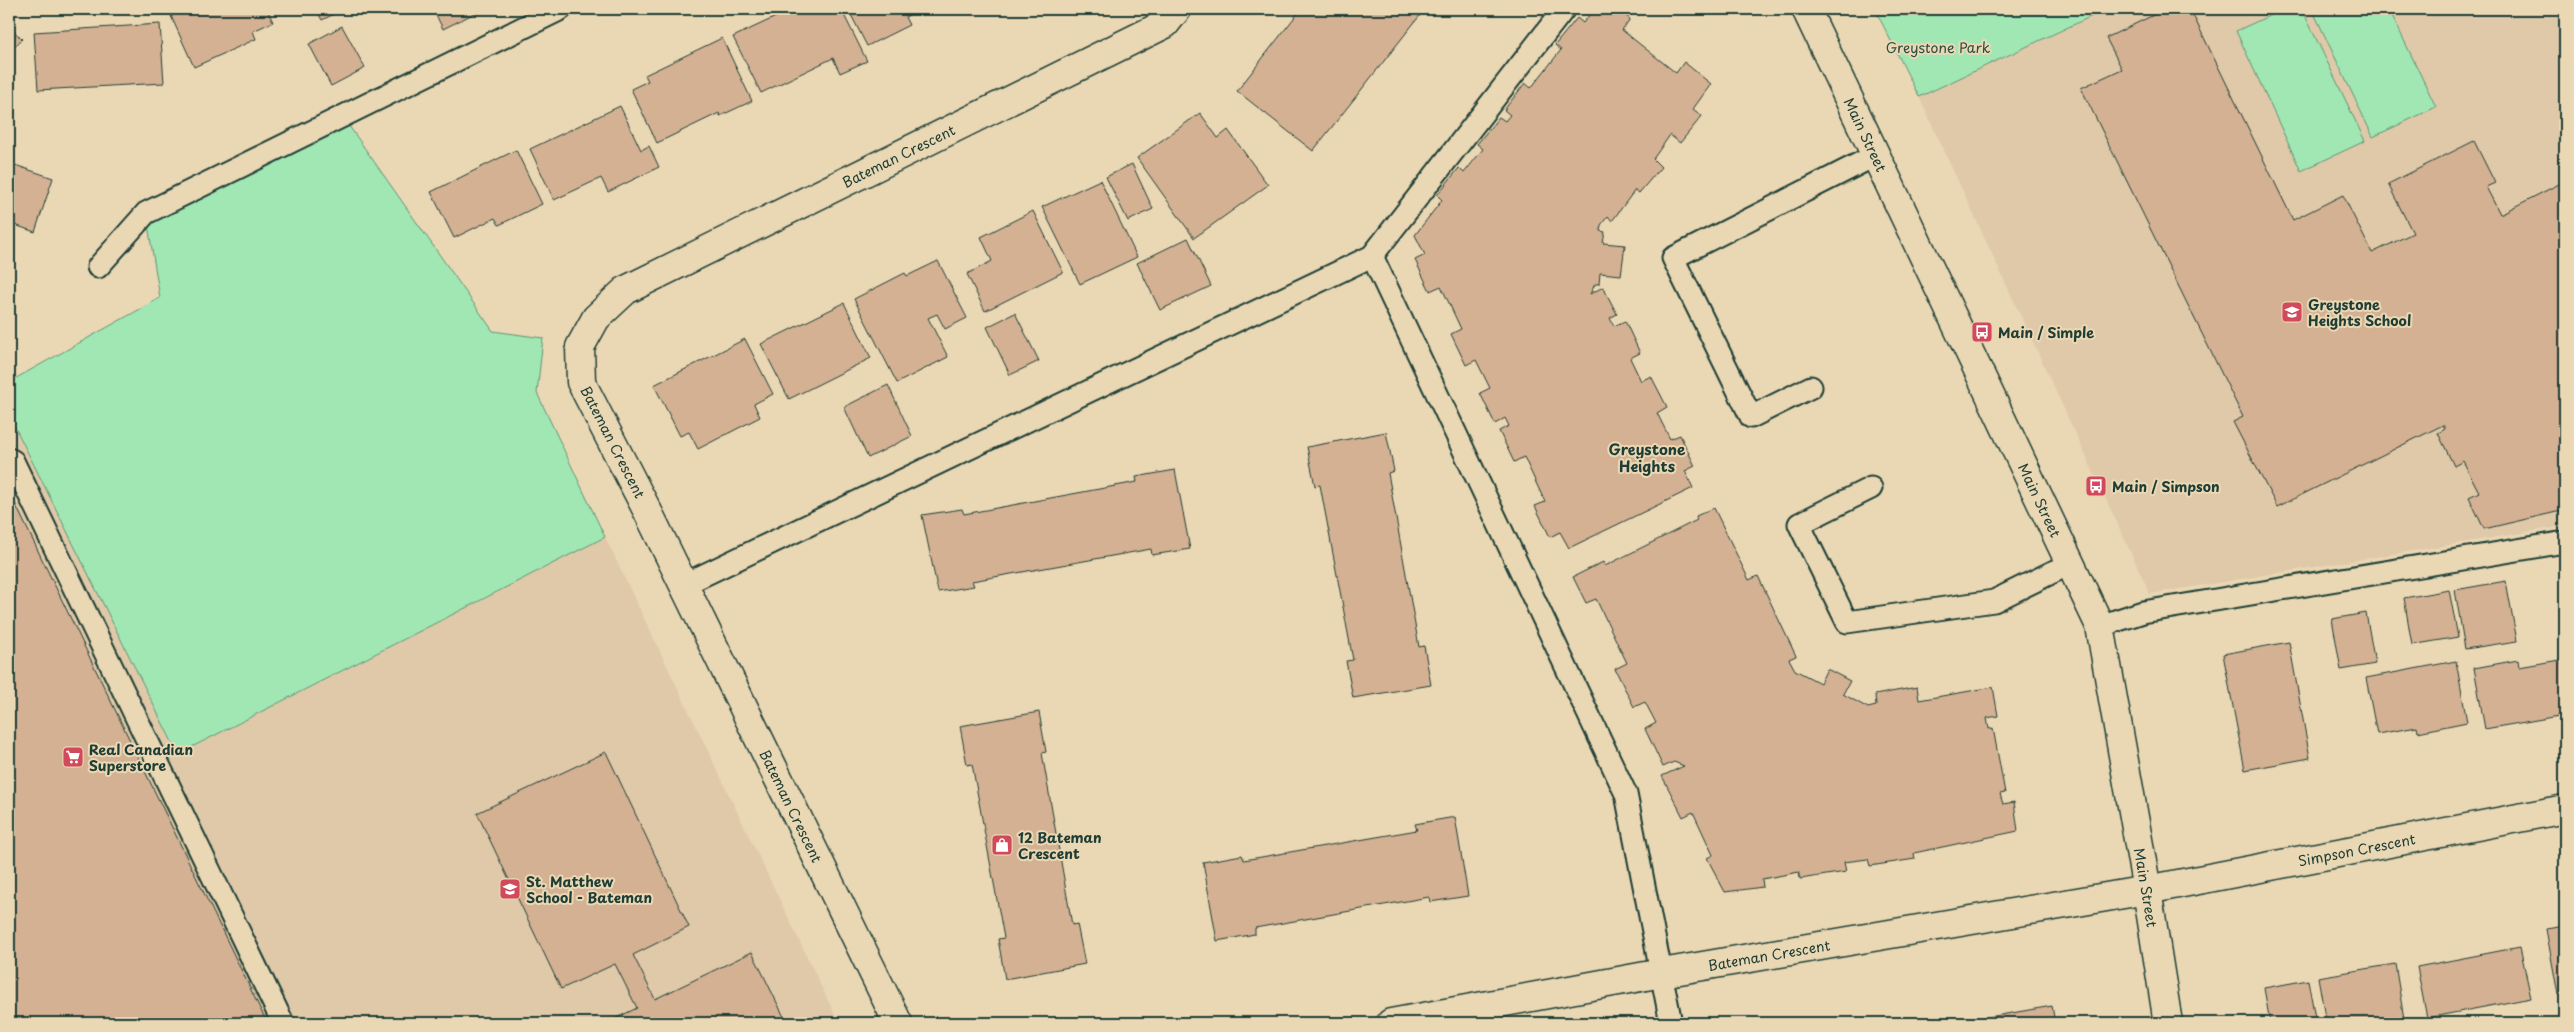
<svg xmlns="http://www.w3.org/2000/svg" width="2574" height="1032" viewBox="0 0 2574 1032" font-family="'Playpen Sans',sans-serif">
<style>
.built{fill:#dfc9a9}
.green{fill:#a1e7b4;stroke:#609274}
.building{fill:#d4b193;stroke:#1f3d34}
.lines{fill:none;stroke-linecap:round;stroke-linejoin:round}
.service-casing{stroke:#1f3d34;stroke-width:25}
.minor-casing{stroke:#1f3d34;stroke-width:31}
.tertiary-casing{stroke:#1f3d34;stroke-width:31}
.service{stroke:#ead8b5;stroke-width:21}
.minor{stroke:#ead8b5;stroke-width:28}
.tertiary{stroke:#ead8b5;stroke-width:28}
.labels{text-anchor:middle;dominant-baseline:central;stroke-width:4;stroke-linejoin:round;paint-order:stroke}
.park-label{font-size:14px;fill:#2c4e41;stroke:#ead8b5}
.street-label{font-size:14px;fill:#1f3d34;stroke:#ead8b5}
.poi-label{font-size:14px;font-weight:bold;fill:#1f3d34;stroke:#ead8b5;text-anchor:start}
.neighbourhood-label{font-size:15px;font-weight:bold;fill:#1f3d34;stroke:#ead8b5}
</style>
<rect width="100%" height="100%" fill="#ead8b5"/>
<filter id="ink" filterUnits="userSpaceOnUse"><feTurbulence type="fractalNoise" baseFrequency=".02" numOctaves="2"/><feDisplacementMap in="SourceGraphic" scale="10" xChannelSelector="R" yChannelSelector="G"/><feConvolveMatrix kernelMatrix="1 2 1 2 8 2 1 2 1" color-interpolation-filters="sRGB"/></filter>
<g filter="url(#ink)">
<g class="built">
<path d="M2107,9H2565V526L2150,594L1919,97Z"/>
<path d="M9,415L178,754L605,537L839,1023H9Z"/>
</g>
<g class="green">
<path d="M1875,9H2107L1919,97Z"/>
<path d="M2284,9H2302L2365,141L2301,171L2236,31Z"/>
<path d="M2312,9H2389L2436,107L2373,137Z"/>
<path d="M342,116L493,331L543,338L537,393L605,537L178,754L9,415V382L160,298L146,213Z"/>
</g>
<g class="building">
<path d="M188,9H267L273,22L253,31L256,39L194,67L171,16Z"/>
<path d="M316,9H344L322,20Z"/>
<path d="M433,9H483L443,29Z"/>
<path d="M793,9H841L867,61L840,73L833,58L761,93L733,37Z"/>
<path d="M848,9H921L905,17L909,25L867,46Z"/>
<path d="M1301,9H1425L1313,151L1237,91Z"/>
<path d="M1594,9H1617L1630,19L1622,30L1676,73L1684,62L1711,84L1693,109L1702,116L1680,143L1670,135L1653,159L1661,167L1639,193L1635,190L1612,221L1608,216L1601,225L1600,231L1605,232L1603,243L1625,245L1621,275L1600,273L1599,284H1595L1590,294L1603,287L1617,314L1610,318L1614,326L1625,321L1640,353L1630,358L1641,381L1651,376L1667,407L1657,413L1670,439L1680,435L1695,466L1685,471L1693,488L1569,548L1560,532L1550,537L1535,506L1545,502L1524,457L1514,462L1499,431L1509,426L1505,418L1495,424L1480,393L1490,388L1476,360L1466,365L1451,334L1461,329L1441,286L1430,291L1415,260L1425,255L1415,235L1442,200L1437,195L1459,168L1464,173L1483,149L1477,144L1499,117L1505,121L1510,115L1504,110L1525,83L1531,88L1561,50L1555,45L1577,18L1583,23Z"/>
<path d="M2166,9H2190L2293,220L2343,195L2372,253L2413,233L2388,184L2474,141L2495,183L2486,187L2500,214L2565,181V510L2484,529L2469,497L2479,492L2463,461L2454,466L2438,433L2445,429L2443,425L2277,507L2233,422L2243,417L2081,88L2122,69L2106,38Z"/>
<path d="M160,24L164,83L38,90L34,32Z"/>
<path d="M342,26L365,68L331,86L309,44Z"/>
<path d="M9,27L22,39L9,53Z"/>
<path d="M722,38L752,101L720,116L719,113L657,143L631,89L648,81L645,75Z"/>
<path d="M620,106L641,150L649,146L659,167L608,192L601,178L554,200L530,149Z"/>
<path d="M1200,113L1218,138L1228,130L1268,185L1194,238L1137,158Z"/>
<path d="M516,150L542,204L499,225L495,218L454,238L431,192Z"/>
<path d="M9,163L53,178L35,232L9,223Z"/>
<path d="M1132,164L1153,209L1128,221L1106,177Z"/>
<path d="M1100,180L1137,257L1080,284L1042,207Z"/>
<path d="M1033,211L1063,272L985,311L967,274L992,261L981,237Z"/>
<path d="M1188,238L1211,286L1160,310L1137,263Z"/>
<path d="M938,261L967,318L945,329L937,314L928,318L948,357L897,383L854,299L905,273L907,276Z"/>
<path d="M844,303L871,358L789,399L761,344Z"/>
<path d="M1015,313L1039,361L1010,375L987,327Z"/>
<path d="M745,339L773,394L754,404L760,417L698,449L689,432L680,436L654,385Z"/>
<path d="M888,385L912,436L868,458L844,407Z"/>
<path d="M1386,432L1394,471L1388,473L1419,647L1424,646L1431,685L1353,698L1346,661L1353,660L1320,485L1315,486L1307,447Z"/>
<path d="M1175,470L1190,549L1152,555L1151,549L972,581L974,586L938,592L922,515L962,509L964,514L1137,482L1136,477Z"/>
<path d="M9,491L267,1023H9Z"/>
<path d="M1714,508L1749,580L1758,576L1796,656L1789,659L1795,670L1820,683L1827,669L1850,681L1843,694L1868,708L1876,706L1875,695L1917,687L1919,700L1993,687L1998,716L1987,718L1989,729L1993,728L2005,793L2000,794L2003,804L2014,802L2018,831L1914,853L1915,859L1870,866L1868,859L1844,862L1846,872L1800,879L1799,872L1762,879L1763,887L1725,892L1707,858L1713,855L1693,812L1683,817L1662,776L1684,766L1674,762L1663,767L1645,729L1656,723L1645,702L1634,707L1615,669L1627,663L1596,599L1586,603L1573,577L1603,562L1605,566L1697,520L1696,516Z"/>
<path d="M2506,581L2517,641L2465,649L2455,590Z"/>
<path d="M2449,590L2458,637L2412,645L2404,598Z"/>
<path d="M2366,613L2375,664L2341,670L2332,619Z"/>
<path d="M2289,642L2310,758L2245,770L2223,654Z"/>
<path d="M2565,659V715L2485,729L2474,668L2518,660L2519,667Z"/>
<path d="M2456,661L2467,722L2418,732L2417,727L2377,734L2366,678Z"/>
<path d="M1039,712L1046,752L1042,753L1072,925L1077,924L1085,964L1005,979L998,939L1004,938L972,764L967,765L960,726Z"/>
<path d="M606,752L689,927L633,955L655,999L752,952L787,1023H606L637,1008L615,964L561,989L477,813Z"/>
<path d="M1455,817L1468,896L1430,902L1429,897L1255,928V934L1217,941L1203,862L1242,855L1244,860L1417,830L1415,824Z"/>
<path d="M2565,926V993L2558,995L2546,929Z"/>
<path d="M2520,947L2531,998L2427,1018L2417,967Z"/>
<path d="M2395,964L2404,1019L2380,1023H2326L2318,977Z"/>
<path d="M2308,980L2316,1023H2270L2264,988Z"/>
<path d="M2052,1006L2055,1023H1966V1021Z"/>
</g>
<g class="lines">
<g class="service-casing">
<g id="service">
<path d="M1372,256L1626,794L1671,1023"/>
<path d="M98,267L146,213L561,9"/>
<path d="M1811,387L1751,417L1673,258L1876,155"/>
<path d="M9,459L13,461L283,1023"/>
<path d="M1871,488L1799,524L1847,622L1994,601L2069,564"/>
<path d="M683,585L1372,256L1564,9"/>
<path d="M2100,626L2143,612L2565,542"/>
</g>
</g>
<g class="minor-casing">
<g id="minor">
<path id="s1" d="M898,1023L648,512L581,382L580,347L596,318L626,290L1165,24L1177,9"/>
<path id="s2" d="M1391,1023L1662,973L2147,890L2565,809"/>
</g>
</g>
<g class="tertiary-casing">
<g id="tertiary">
<path id="s3" d="M1806,9L2100,626L2147,890L2168,1023"/>
</g>
</g>
<use href="#service" class="service"/>
<use href="#minor" class="minor"/>
<use href="#tertiary" class="tertiary"/>
</g>
</g>
<defs>
<g id="school-square" transform="scale(1.125)"><rect x="-9" y="-9" width="18" height="18" rx="4" fill="#d1495b" stroke="#ead8b5"/><path d="M0-5L7-2L0 1L-7-2ZM-4 1L0 2.5L4 1V4Q0 6-4 4Z" fill="#fff"/></g>
<g id="bus-square" transform="scale(1.125)"><rect x="-9" y="-9" width="18" height="18" rx="4" fill="#d1495b" stroke="#ead8b5"/><path d="M-5-6H5V4H4V6H2V4H-2V6H-4V4H-5ZM-3.5-4V0h7V-4ZM-3.5 1.2v1.5H-2V1.2ZM2 1.2v1.5H3.5V1.2Z" fill="#fff"/></g>
<g id="supermarket-square" transform="scale(1.125)"><rect x="-9" y="-9" width="18" height="18" rx="4" fill="#d1495b" stroke="#ead8b5"/><path d="M-6-5.5h2.5l.6 2H6L4.5 2H-2.5L-4.4-4H-6ZM-1.5 3.2a1.3 1.3 0 1 0 .1 0ZM3 3.2a1.3 1.3 0 1 0 .1 0Z" fill="#fff"/></g>
<g id="shop-square" transform="scale(1.125)"><rect x="-9" y="-9" width="18" height="18" rx="4" fill="#d1495b" stroke="#ead8b5"/><path d="M-5-2.5h2.3a2.7 3.5 0 0 1 5.4 0H5L5.5 6h-11ZM-1.5-2.5h3a1.5 2.3 0 0 0-3 0Z" fill="#fff"/></g>
</defs>
<g fill-rule="evenodd">
<use href="#school-square" x="2292" y="312"/>
<use href="#bus-square" x="1982" y="332"/>
<use href="#bus-square" x="2096" y="486"/>
<use href="#supermarket-square" x="73" y="757"/>
<use href="#shop-square" x="1002" y="845"/>
<use href="#school-square" x="510" y="889"/>
</g>
<g class="labels">
<g class="park-label">
<text x="1938" y="47">Greystone Park</text>
</g>
<g class="street-label">
<text stroke="none"><textPath href="#s3" startOffset="139">Main Street</textPath></text>
<text stroke="none"><textPath href="#s1" startOffset="1128">Bateman Crescent</textPath></text>
<text transform="translate(613 442) rotate(63)">Bateman Crescent</text>
<text stroke="none"><textPath href="#s3" startOffset="544">Main Street</textPath></text>
<text transform="translate(791 806) rotate(64)">Bateman Crescent</text>
<text stroke="none"><textPath href="#s2" startOffset="981">Simpson Crescent</textPath></text>
<text stroke="none"><textPath href="#s3" startOffset="949">Main Street</textPath></text>
<text stroke="none"><textPath href="#s2" startOffset="384">Bateman Crescent</textPath></text>
</g>
<g class="poi-label">
<text x="2308" y="304">Greystone<tspan x="2308" dy="16">Heights School</tspan></text>
<text x="1998" y="332">Main / Simple</text>
<text x="2112" y="486">Main / Simpson</text>
<text x="89" y="749">Real Canadian<tspan x="89" dy="16">Superstore</tspan></text>
<text x="1018" y="837">12 Bateman<tspan x="1018" dy="16">Crescent</tspan></text>
<text x="526" y="881">St. Matthew<tspan x="526" dy="16">School - Bateman</tspan></text>
</g>
<g class="neighbourhood-label">
<text x="1647" y="448">Greystone<tspan x="1647" dy="17">Heights</tspan></text>
</g>
</g>
<rect width="2574" height="1032" fill="none" stroke="#ead8b5" stroke-width="30"/>
<rect x="15" y="15" width="2544" height="1002" fill="none" stroke="#1f3d34" stroke-width="2" filter="url(#ink)"/>
</svg>
